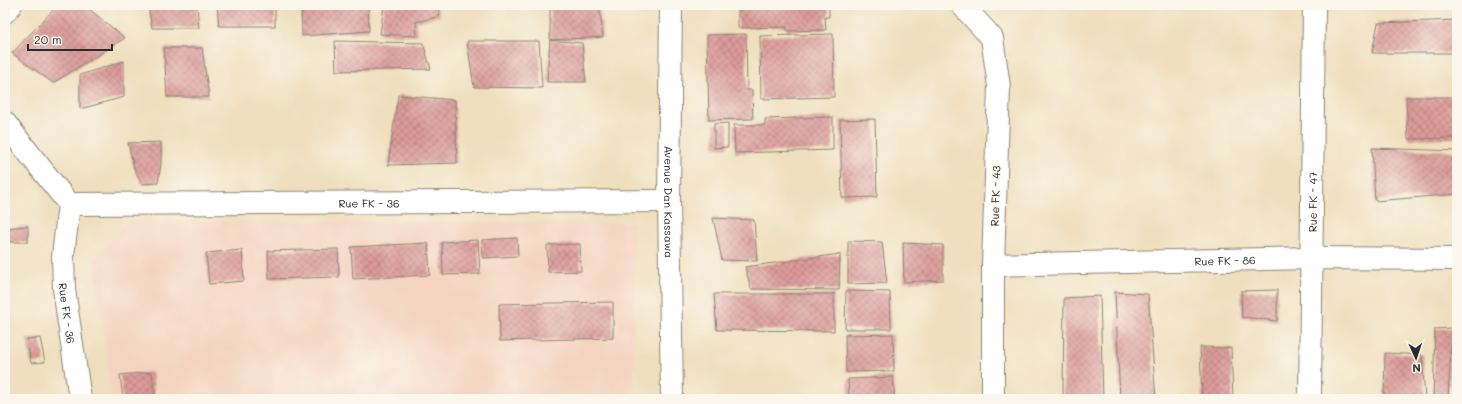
<svg xmlns="http://www.w3.org/2000/svg" width="1462" height="404" viewBox="0 0 1462 404" font-family="Mali,sans-serif">
<style>
.built{fill:#f4d3c0}
.building{fill:url(#building-cross-hatch)}
.lines{fill:none;stroke-linecap:round;stroke-linejoin:round}
.minor-casing{stroke:#8d8574;stroke-width:24}
.tertiary-casing{stroke:#8d8574;stroke-width:24}
.minor{stroke:#fff;stroke-width:22}
.tertiary{stroke:#fff;stroke-width:22}
.labels{text-anchor:middle;dominant-baseline:central;stroke-width:3;stroke-linejoin:round;paint-order:stroke}
.street-label{font-size:11px;fill:#2b2b2b;stroke:#fbf7ec}
</style>
<defs>
<pattern id="building-cross-hatch" width="8" height="8" patternUnits="userSpaceOnUse"><rect width="8" height="8" fill="#dc9b9a"/><path d="M0 0l8 8M0 8l8-8" fill="none" stroke="#b37f7e"/></pattern>
</defs>
<rect width="100%" height="100%" fill="#fbf7ec"/>
<filter id="ink" filterUnits="userSpaceOnUse"><feTurbulence type="fractalNoise" baseFrequency=".025" numOctaves="2"/><feDisplacementMap in="SourceGraphic" scale="8" xChannelSelector="R" yChannelSelector="G"/><feConvolveMatrix kernelMatrix="1 2 1 2 8 2 1 2 1" color-interpolation-filters="sRGB"/></filter>
<filter id="wash" filterUnits="userSpaceOnUse"><feTurbulence type="fractalNoise" baseFrequency=".012" numOctaves="4" result="noise"/><feDisplacementMap in="SourceGraphic" scale="16" xChannelSelector="R" yChannelSelector="G"/><feGaussianBlur stdDeviation="0.9" result="paint"/><feColorMatrix in="noise" values="0 0 0 0 0 0 0 0 0 0 0 0 0 0 0 0 0 1.4 0 .05"/><feComposite in="paint" operator="in"/></filter>
<g filter="url(#wash)">
<rect width="100%" height="100%" fill="#efdfbe"/>
<path class="built" d="M128,221L634,223V399H112L94,259Z"/>
<g id="blocks">
<g class="building">
<path d="M58,5H84L125,38L53,83L12,53Z"/>
<path d="M148,5H197L199,28H152Z"/>
<path d="M217,5H275V26H219Z"/>
<path d="M301,5H368L369,31L302,36Z"/>
<path d="M384,5H437L440,16L416,22L417,36L380,34Z"/>
<path d="M550,5H599L603,37L550,40Z"/>
<path d="M738,5H829V17H825L826,30L787,31V27L738,28Z"/>
<path d="M1457,20V53H1372L1378,23Z"/>
<path d="M746,34L747,90H752L753,119L709,120L707,35Z"/>
<path d="M833,34L834,97L761,99L760,36Z"/>
<path d="M550,40L582,43L586,82H547Z"/>
<path d="M335,41L423,43L431,69L336,71Z"/>
<path d="M467,41H539L542,88L474,87Z"/>
<path d="M164,48H202L209,97H167Z"/>
<path d="M124,61V97L80,109V75Z"/>
<path d="M398,95L455,100L457,163L388,165Z"/>
<path d="M1406,97H1457V138L1408,139Z"/>
<path d="M833,117V150L735,153L734,125H765V119Z"/>
<path d="M875,119L877,197L842,198L840,120Z"/>
<path d="M728,123V147L714,148V124Z"/>
<path d="M161,142V164L158,183L142,184L134,168L128,143Z"/>
<path d="M1372,148L1457,151V194L1375,201Z"/>
<path d="M713,218L754,220L757,261L722,260Z"/>
<path d="M28,226V242H5V228Z"/>
<path d="M517,238L518,256L483,258L482,240Z"/>
<path d="M478,240L480,274L443,275L442,242Z"/>
<path d="M848,241L882,242L887,283L848,284Z"/>
<path d="M428,243L430,275L353,279L351,247Z"/>
<path d="M903,243L943,245V280L904,282Z"/>
<path d="M580,244L581,271L548,272L547,245Z"/>
<path d="M338,249L339,277L269,279L268,251Z"/>
<path d="M242,250L244,281L209,284L206,253Z"/>
<path d="M840,254L839,290L751,289L745,267Z"/>
<path d="M1277,290V321L1242,317L1241,291Z"/>
<path d="M846,291L890,292L891,329H845Z"/>
<path d="M1115,292L1148,294L1156,399H1120Z"/>
<path d="M714,294H834V331L717,330Z"/>
<path d="M1100,296L1103,399H1063L1064,298Z"/>
<path d="M613,302V338L500,341L499,304Z"/>
<path d="M1452,328L1448,399H1433L1435,329Z"/>
<path d="M893,334L894,371L846,372L845,335Z"/>
<path d="M40,338L45,362L31,363L27,339Z"/>
<path d="M1200,347L1231,348L1233,399H1202Z"/>
<path d="M1385,353L1422,355L1425,399H1384Z"/>
<path d="M152,372L155,399H123L120,375Z"/>
<path d="M893,377L895,399H849L848,379Z"/>
</g>
</g>
</g>
<g filter="url(#ink)">
<use href="#blocks" fill-opacity="0" stroke="#8d8574" stroke-width="1"/>
<g class="lines">
<g class="minor-casing">
<g id="minor">
<path d="M962,5L992,38L999,86L993,265V399"/>
<path d="M5,12L11,5"/>
<path id="s1" d="M5,123L69,204L63,256L64,289L80,399"/>
<path id="s2" d="M69,204L669,201"/>
<path id="s3" d="M993,265L1312,258L1457,259"/>
<path id="s4" d="M1310,399L1314,5"/>
</g>
</g>
<g class="tertiary-casing">
<g id="tertiary">
<path id="s5" d="M671,5L669,201L672,399"/>
</g>
</g>
<use href="#minor" class="minor"/>
<use href="#tertiary" class="tertiary"/>
</g>
</g>
<g class="labels">
<g class="street-label">
<text transform="translate(995 196) rotate(-88)">Rue FK - 43</text>
<text stroke="none"><textPath href="#s5" startOffset="197">Avenue Dan Kassawa</textPath></text>
<text stroke="none"><textPath href="#s4" startOffset="197">Rue FK - 47</textPath></text>
<text stroke="none"><textPath href="#s2" startOffset="300">Rue FK - 36</textPath></text>
<text stroke="none"><textPath href="#s3" startOffset="232">Rue FK - 86</textPath></text>
<text stroke="none"><textPath href="#s1" startOffset="213">Rue FK - 36</textPath></text>
</g>
</g>
<rect width="1462" height="404" fill="none" stroke="#fbf7ec" stroke-width="20"/>
<g transform="translate(1416 358) rotate(177)" stroke="#fbf7ec" stroke-width="3" paint-order="stroke">
<path d="M0-3L7 15L0 10L-7 15Z" fill="#2b2b2b"/>
<text y="-6" font-size="11" font-weight="bold" text-anchor="middle" fill="#2b2b2b">N</text>
</g>
<path d="M28 44v6h84v-6" fill="none" stroke="#2b2b2b" stroke-width="2"/>
<text x="34" y="44" font-size="12" fill="#2b2b2b" stroke="#fbf7ec" stroke-width="3" paint-order="stroke">20 m</text>
</svg>
